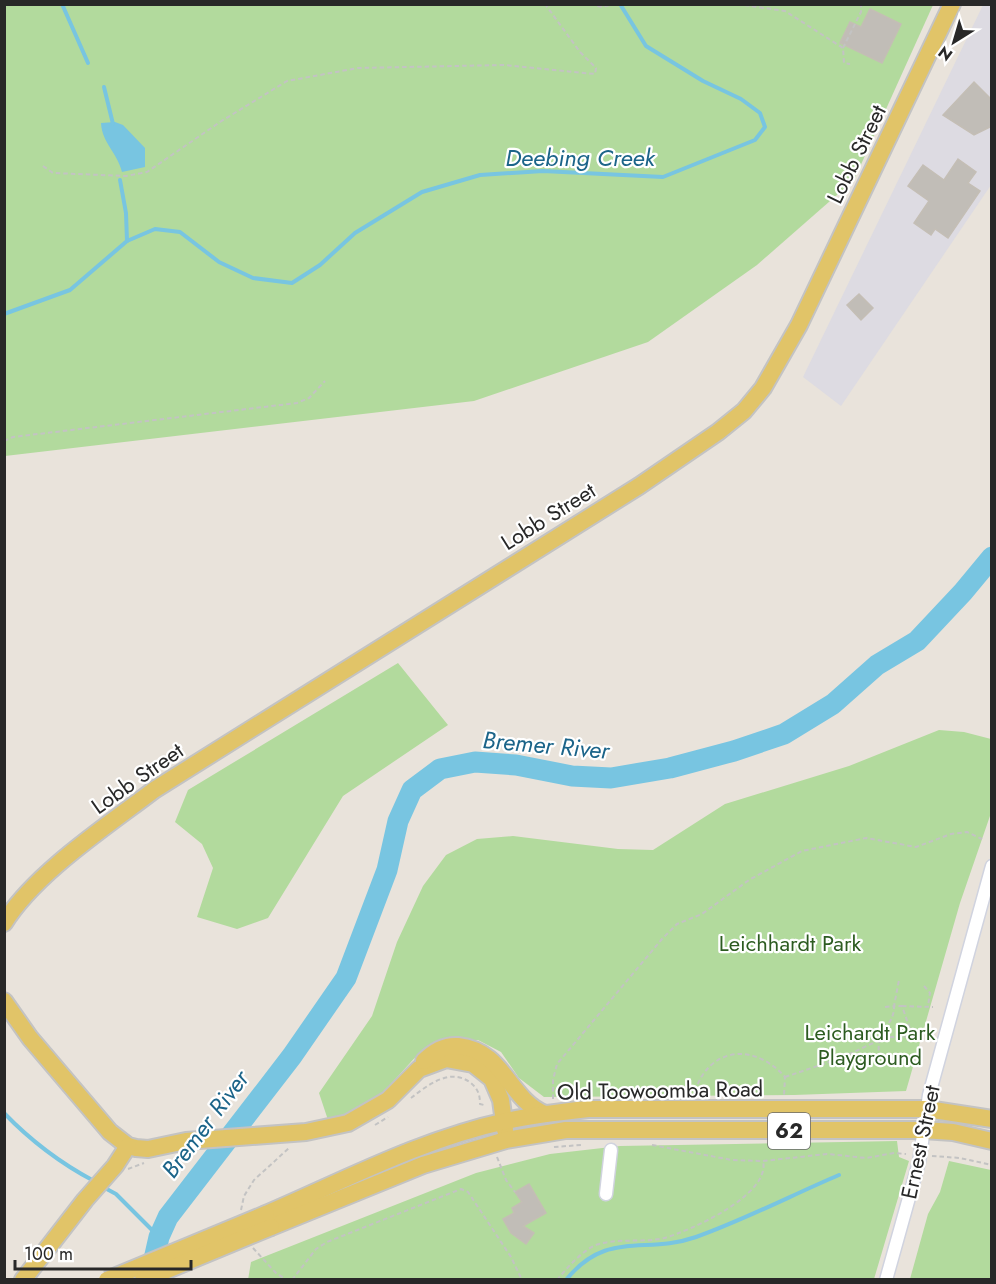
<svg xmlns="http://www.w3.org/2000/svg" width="996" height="1284" viewBox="0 0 996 1284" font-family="Jost,sans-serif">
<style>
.industrial{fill:#dddbe2}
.green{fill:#b2da9d}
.water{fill:#78c5e1}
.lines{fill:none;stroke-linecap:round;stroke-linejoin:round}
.stream{stroke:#78c5e1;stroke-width:4}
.river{stroke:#78c5e1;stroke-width:21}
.building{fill:#c1bdb7;stroke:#c4beb5;stroke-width:1.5}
.minor-casing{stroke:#d0d3df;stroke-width:15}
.major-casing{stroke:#c3c3c3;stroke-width:20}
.path{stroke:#c3c3c3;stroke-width:2;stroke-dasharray:4.5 3;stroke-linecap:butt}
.minor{stroke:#fff;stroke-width:12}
.major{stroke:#e1c468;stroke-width:16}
.major-bridge-casing{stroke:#c3c3c3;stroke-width:20;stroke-linecap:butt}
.major-bridge{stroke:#e1c468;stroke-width:16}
.labels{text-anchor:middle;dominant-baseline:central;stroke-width:4.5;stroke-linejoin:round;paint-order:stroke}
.shield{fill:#fff;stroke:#686868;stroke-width:1.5}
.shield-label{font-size:21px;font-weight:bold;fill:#282828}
.street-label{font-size:22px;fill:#282828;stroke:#fff}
.park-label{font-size:22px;fill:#2d5c21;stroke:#fff}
.water-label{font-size:24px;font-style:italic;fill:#1b6489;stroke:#fff}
</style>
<rect width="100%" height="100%" fill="#e9e3db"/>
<path class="industrial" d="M983,5H991V185L841,406L803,377Z"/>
<g class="green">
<path d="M4,5H933L854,180L757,265L648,342L474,401L5,456Z"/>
<path d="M398,663L448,725L343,796L268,918L237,929L197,917L213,868L202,844L175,822L188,790Z"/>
<path d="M939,730L964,732L991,739V813L960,903L906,1091L794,1095L544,1097L519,1078L501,1052L478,1040H451L435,1043L421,1051L379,1097L353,1113L328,1120L319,1093L372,1016L397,942L423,886L446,855L477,839L513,836L618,849L653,850L725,804L849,766Z"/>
<path d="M897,1141L899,1157L909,1161L874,1279L248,1280L251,1262L476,1173L550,1154L620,1146Z"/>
<path d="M949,1161L991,1170V1279H910L928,1214L940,1192Z"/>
</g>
<path class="water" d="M115,122L123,125L145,148V167L122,172C117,152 102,143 101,123Z"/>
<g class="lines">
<g class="stream">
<path d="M62,4L88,63"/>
<path d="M104,87L113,124"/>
<path d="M120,180L126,213L127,241"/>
<path d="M4,314L70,290L127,241L155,229L180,232L219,262L253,278L292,283L320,265L355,233L422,192L480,175L543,171L663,177L755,140L765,127L760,113L741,99L703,81L646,46L620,4"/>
<path d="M4,1113C31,1141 60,1163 94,1181"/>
<path d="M103,1187L116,1194L159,1237"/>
<path d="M566,1280C607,1229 645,1255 696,1237C744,1220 792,1195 839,1175"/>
</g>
<path class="river" d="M150,1277L159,1237L168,1217L292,1056L346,978L387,870L398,821L412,790L440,769L475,762L516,765L572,776L611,778L670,768L734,751L784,734L833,704L877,665L917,641L963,592L992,557"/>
</g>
<g class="building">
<path d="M870,9L901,24L882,63L840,43L850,22L861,27Z"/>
<path d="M974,82L992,100V126L974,135L943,115Z"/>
<path d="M958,159L976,172L968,183L980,191L948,238L935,229L931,235L914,223L929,201L908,186L923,165L944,180Z"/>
<path d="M859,294L873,308L861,320L847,305Z"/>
<path d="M529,1184L546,1213L523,1226L534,1233L526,1244L511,1233L503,1219L514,1213L512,1208L522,1202L515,1192Z"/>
</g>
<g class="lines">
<g class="minor-casing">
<g id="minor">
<path d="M606,1194L611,1150"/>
<path d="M886,1280L919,1162L929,1095L992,866"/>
</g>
</g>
<g class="major-casing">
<g id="major">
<path d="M4,923C35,873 107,826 154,790L639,486L718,432L744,411L763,388L799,325L952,4"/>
<path d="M4,1001L30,1038L110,1132L128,1146L136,1148L148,1149L186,1141L306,1132L348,1123L388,1100L419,1069L446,1059L473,1064L492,1079L501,1100L505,1130"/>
<path d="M424,1061C434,1051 444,1045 458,1046C505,1051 508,1099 545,1114"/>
<path d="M266,1214C343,1181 422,1139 506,1121C533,1115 560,1112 588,1109H927L992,1119"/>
<path d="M271,1227L423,1165L506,1140L566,1130H923L953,1132L992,1141"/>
<path d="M23,1280L85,1200L115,1166L128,1146"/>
</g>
</g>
<g class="path">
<path d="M590,4L602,7L614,4"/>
<path d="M737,4L785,11L843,48L844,63L850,64"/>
<path d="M843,48L861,12V4"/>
<path d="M43,166L53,173L126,176L147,172L220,122L287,81L358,68L504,65L595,74L596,68L580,52L545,4"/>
<path d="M4,441L13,437L297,403L309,398L325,381"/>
<path d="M924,986L930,993L928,1006"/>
<path d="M902,1006L933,1007"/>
<path d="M885,1007L894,1006L899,980"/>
<path d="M910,1029L918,1037"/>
<path d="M880,1058C873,1032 895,1026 894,1006H902L910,1029L903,1037"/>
<path d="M785,1077L841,1058L886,1037H918L933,1042"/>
<path d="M695,1091C710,1046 755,1043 785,1077L784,1096"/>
<path d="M411,1098C428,1085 450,1067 471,1083C478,1089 480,1095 480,1104L484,1105"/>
<path d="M553,1099V1080L557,1064L662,939L677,924L702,914L749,880L802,851L866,838L916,847L951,834L967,832L982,839"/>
<path d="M375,1125L388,1117"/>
<path d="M652,1145L732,1160L763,1161L827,1154L866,1158L894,1153L906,1154"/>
<path d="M554,1147L581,1145"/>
<path d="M932,1156L960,1158L992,1165"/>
<path d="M497,1157L506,1180L515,1192"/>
<path d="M128,1169L144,1163"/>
<path d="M241,1210L244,1196L254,1180L289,1148"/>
<path d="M253,1248L276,1273L287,1280"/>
<path d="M292,1280L316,1249L327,1242L461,1189L468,1192L511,1257L522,1280"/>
<path d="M557,1280C568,1267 583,1249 599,1244C621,1238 643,1243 664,1238C690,1231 771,1195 763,1161"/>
</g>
<use href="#minor" class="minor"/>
<use href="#major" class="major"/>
<g class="major-bridge-casing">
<g id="major-bridge">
<path d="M107,1280L266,1214"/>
<path d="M143,1280L271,1227"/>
</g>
</g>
<use href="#major-bridge" class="major-bridge"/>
</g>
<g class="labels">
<rect class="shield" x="768" y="1113" width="42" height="36" rx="4.5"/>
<g class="shield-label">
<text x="789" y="1131">62</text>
</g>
<g class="street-label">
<text transform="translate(856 154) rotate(-64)">Lobb Street</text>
<text transform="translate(548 516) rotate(-32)">Lobb Street</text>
<text transform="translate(137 778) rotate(-35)">Lobb Street</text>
<text transform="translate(660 1090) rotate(-1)">Old Toowoomba Road</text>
<text transform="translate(920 1142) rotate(-78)">Ernest Street</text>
</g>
<g class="park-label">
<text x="790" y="943">Leichhardt Park</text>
<text x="870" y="1032">Leichardt Park<tspan x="870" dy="25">Playground</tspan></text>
</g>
<g class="water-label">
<text x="580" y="157">Deebing Creek</text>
<text transform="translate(546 745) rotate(5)">Bremer River</text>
<text transform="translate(205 1124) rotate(-53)">Bremer River</text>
</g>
</g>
<rect width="996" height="1284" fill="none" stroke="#282828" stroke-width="12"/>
<g transform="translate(954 42) rotate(217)" stroke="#ffffff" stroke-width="4.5" paint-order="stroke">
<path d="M0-4.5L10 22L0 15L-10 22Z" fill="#282828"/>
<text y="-9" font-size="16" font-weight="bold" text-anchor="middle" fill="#282828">N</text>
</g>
<path d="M15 1260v9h176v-9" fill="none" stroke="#282828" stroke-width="3"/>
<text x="24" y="1260" font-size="18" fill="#282828" stroke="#ffffff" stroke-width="4.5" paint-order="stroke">100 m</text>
</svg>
